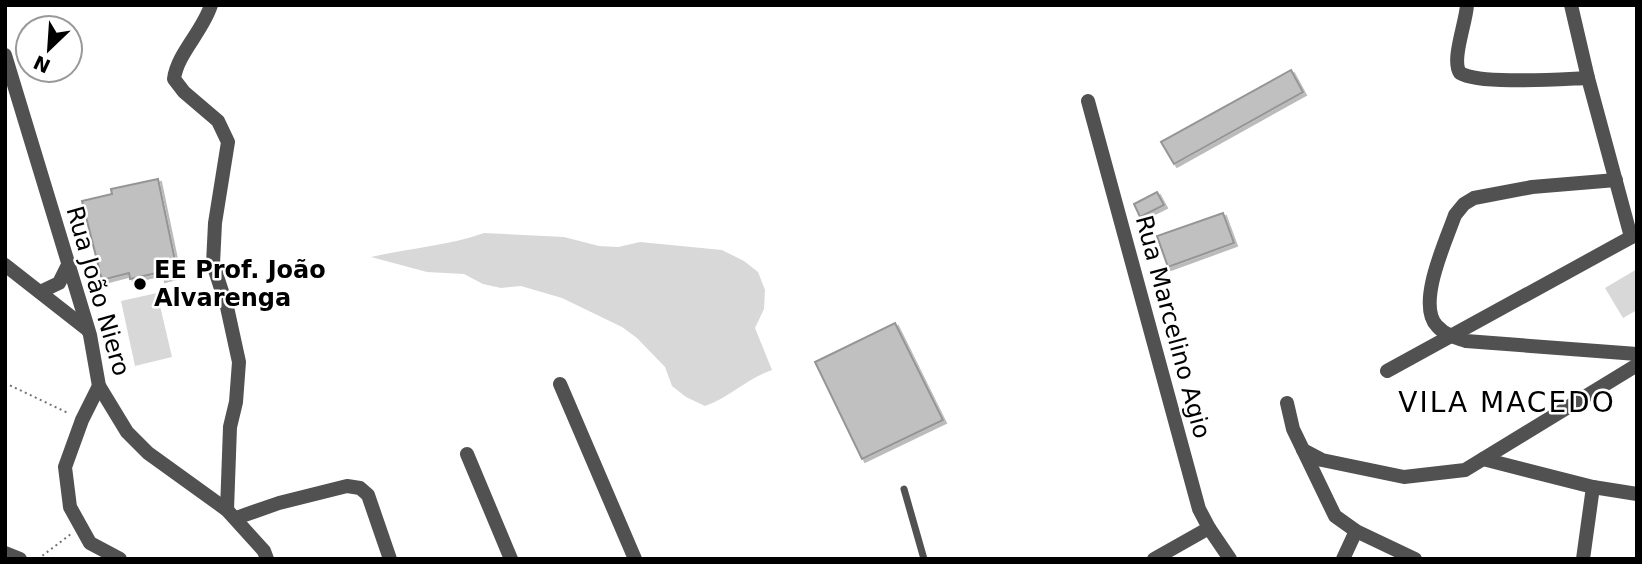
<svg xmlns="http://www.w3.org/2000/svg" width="1642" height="564" viewBox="0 0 1642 564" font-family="'DejaVu Sans',sans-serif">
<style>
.green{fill:#d8d8d8}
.building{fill:#c0c0c0;stroke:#959595;stroke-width:2;filter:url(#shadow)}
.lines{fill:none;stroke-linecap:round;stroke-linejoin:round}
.path{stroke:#737373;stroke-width:2;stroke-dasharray:2 3.5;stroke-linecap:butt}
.lane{stroke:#515151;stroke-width:7}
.street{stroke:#515151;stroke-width:14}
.poi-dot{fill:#000;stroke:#fff;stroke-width:2.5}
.labels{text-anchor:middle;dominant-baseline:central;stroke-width:5;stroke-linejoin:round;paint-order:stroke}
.poi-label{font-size:24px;font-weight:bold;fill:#000;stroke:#fff;text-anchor:start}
.street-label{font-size:24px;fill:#000;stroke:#fff}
.quarter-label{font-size:28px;letter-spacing:2px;fill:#000;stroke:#fff}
</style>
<defs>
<filter id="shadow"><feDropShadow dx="3" dy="3" stdDeviation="0" flood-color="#0004"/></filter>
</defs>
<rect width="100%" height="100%" fill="#fff"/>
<g class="green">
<path d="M484,233L564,237L599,246L618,247L640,242L722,250L744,261L758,272L765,290L764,309L755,328L772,370C746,379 730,397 705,406L686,397L672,386L665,367L637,338L622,327L562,298L521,286L501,288L483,284L464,274L427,272L371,257C409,248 448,246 484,233Z"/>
<path d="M1637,269V310L1623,318L1605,288Z"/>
<path d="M157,293L172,357L135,366L121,301Z"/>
</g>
<g class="building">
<path d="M1291,70L1303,92L1174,164L1161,142Z"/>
<path d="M158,179L178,275L162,279L161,272L130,279L129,273L102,280L82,201L112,194L111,189Z"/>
<path d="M1157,192L1164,205L1140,217L1134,204Z"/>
<path d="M1223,213L1234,243L1168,267L1157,236Z"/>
<path d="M895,323L943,420L862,459L815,362Z"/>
</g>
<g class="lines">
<g class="path">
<path d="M5,383L68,413"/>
<path d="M38,559L71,534"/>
</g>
<path class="lane" d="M904,489L924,559"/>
<g class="street">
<path d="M211,5C203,31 177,54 174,79L184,92L218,121L228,142L215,223L213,264L227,307L239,362L236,402L230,427L227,510"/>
<path d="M1467,5C1466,23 1451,60 1460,73C1480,85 1561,79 1588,78"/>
<path d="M1571,5L1588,78L1631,237"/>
<path d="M5,55L90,335L99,386L127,432L148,453L227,510L264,551L267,559"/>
<path d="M1088,101L1199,509L1209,528L1230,559"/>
<path d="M1616,180L1532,187L1474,198L1464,204L1455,215C1446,241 1416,304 1437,326C1445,335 1456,338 1466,341L1637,354"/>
<path d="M5,265L88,330"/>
<path d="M40,292L59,283L68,265"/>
<path d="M1387,371L1637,234"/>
<path d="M560,384L635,559"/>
<path d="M99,386L82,420L65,467L70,507L90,543L120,559"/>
<path d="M1287,403L1293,429L1335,516L1356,531L1415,559"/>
<path d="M1303,450L1322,460L1404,477L1465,470L1637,365"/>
<path d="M467,454L511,559"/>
<path d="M1483,459L1593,487L1637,494"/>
<path d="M236,518L279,503L347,486L360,488L368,495L390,559"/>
<path d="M5,553L20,559"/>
<path d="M1154,559L1209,528"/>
<path d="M1343,559L1356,531"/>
<path d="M1583,559L1593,487"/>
</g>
</g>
<circle class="poi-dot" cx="140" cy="284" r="7"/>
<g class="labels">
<g class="poi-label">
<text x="154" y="270">EE Prof. João<tspan x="154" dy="28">Alvarenga</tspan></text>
</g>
<g class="street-label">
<text transform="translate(98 291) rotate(74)">Rua João Niero</text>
<text transform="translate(1173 327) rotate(75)">Rua Marcelino Agio</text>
</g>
<g class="quarter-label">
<text x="1507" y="402">VILA MACEDO</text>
</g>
</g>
<rect width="1642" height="564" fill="none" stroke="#000000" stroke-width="14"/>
<g transform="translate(49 49) rotate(205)"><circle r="33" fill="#ffffff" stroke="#999999" stroke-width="2"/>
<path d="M0-5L12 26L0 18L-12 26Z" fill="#000000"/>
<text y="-10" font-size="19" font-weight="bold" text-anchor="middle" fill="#000000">N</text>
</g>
</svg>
